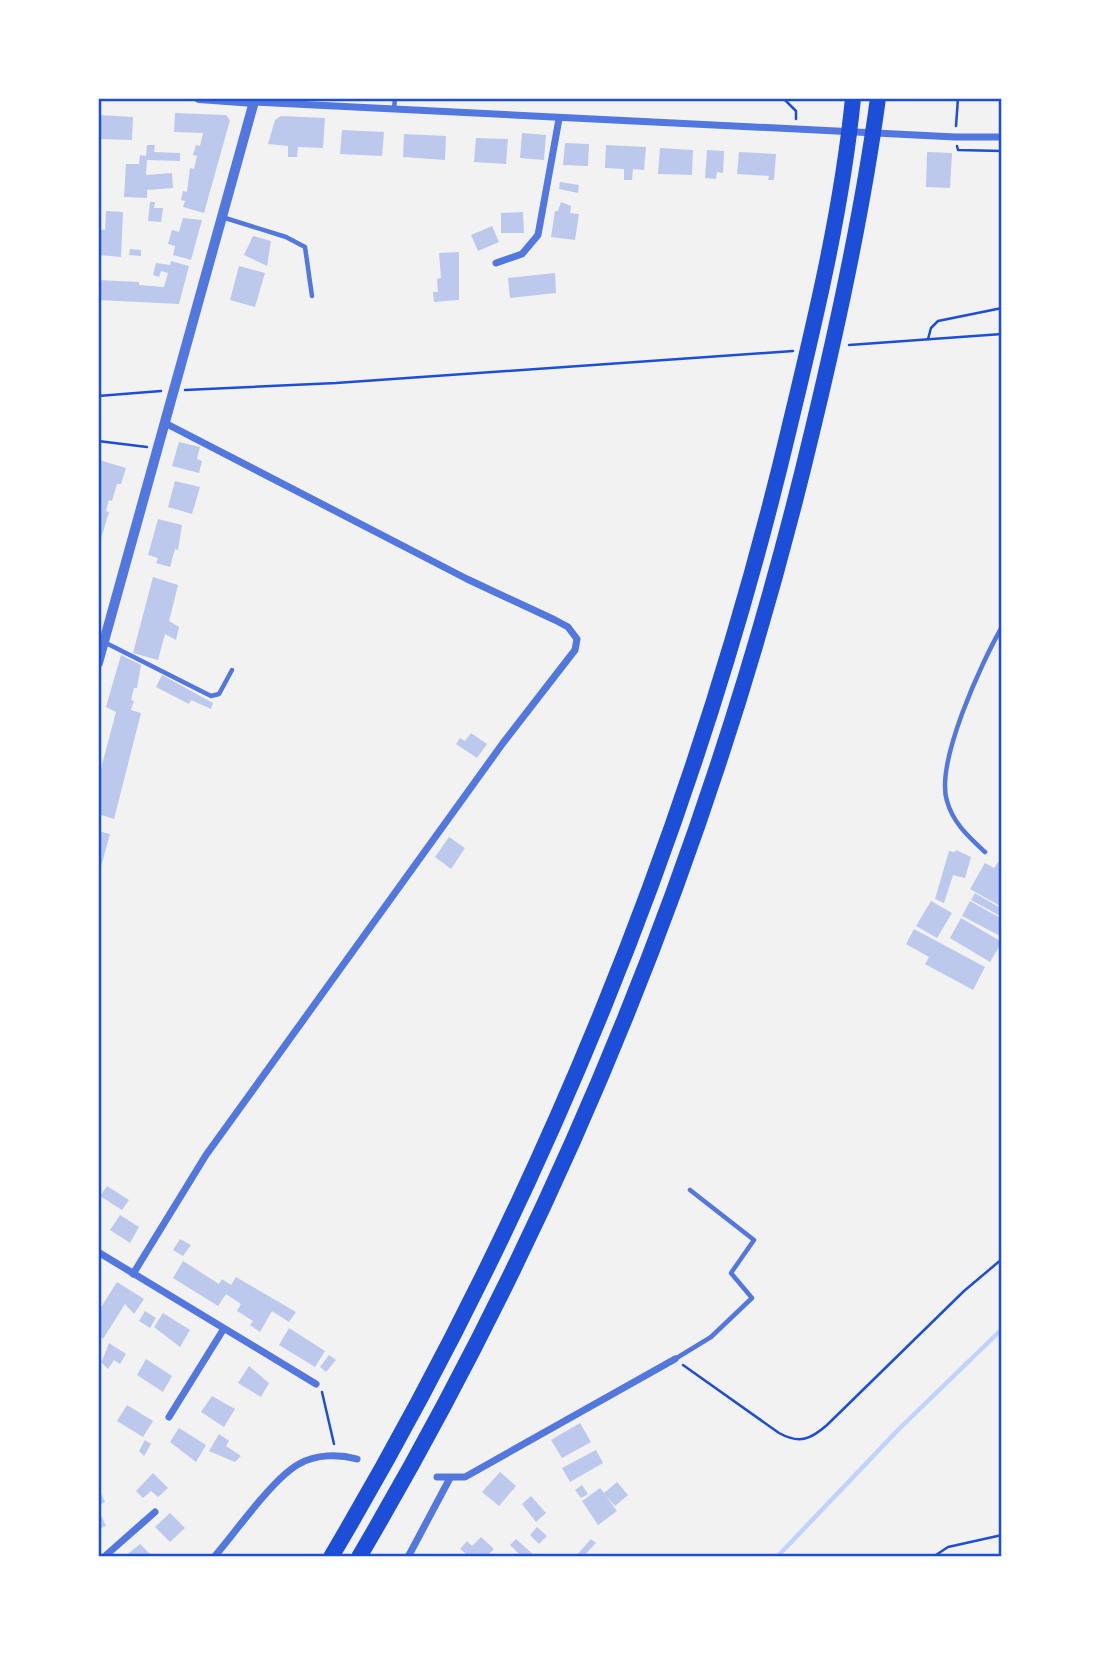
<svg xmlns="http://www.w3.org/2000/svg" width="1100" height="1655" viewBox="0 0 1100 1655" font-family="'IBM Plex Sans',sans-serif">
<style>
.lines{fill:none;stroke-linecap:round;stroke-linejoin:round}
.stream{stroke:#bfd3fe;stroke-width:4.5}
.building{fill:#bdc9ec}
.path{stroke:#1d4ed8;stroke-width:2.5}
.service{stroke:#5277de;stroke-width:4.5}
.minor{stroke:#5277de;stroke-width:7}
.tertiary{stroke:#5277de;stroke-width:10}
.motorway{stroke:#1d4ed8;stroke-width:16}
.neatline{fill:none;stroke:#1d4ed8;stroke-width:2.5}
</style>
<rect width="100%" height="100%" fill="#f2f2f2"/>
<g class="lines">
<path class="stream" d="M777,1557L898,1430L1002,1329"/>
</g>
<g class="building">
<path d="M175,113L226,115L230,120L204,213L183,207L185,201L181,200L183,191L187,192L190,168L194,169L197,156L193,155L196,145L200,146L203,133L174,132Z"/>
<path d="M98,115L133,117L132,140L98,139Z"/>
<path d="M281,116L325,118L323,148L298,147L297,157H288V146L268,144L275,120Z"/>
<path d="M342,130L384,132L382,156L340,154Z"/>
<path d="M522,133L546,135L544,160L520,158Z"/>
<path d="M404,134L446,136L445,160L403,157Z"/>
<path d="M476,138L508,139L506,164L474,162Z"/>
<path d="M565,143L589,144L588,166L563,165Z"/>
<path d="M147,145H155L154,152L180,153V161L147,160L146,175L172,173L173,188L147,190V198L124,197L126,164H139L140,155L146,156Z"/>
<path d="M606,145L646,147L644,170L633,169L632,180H624V169L605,168Z"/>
<path d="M660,148L693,150L692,175L658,174Z"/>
<path d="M707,150L724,151L723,173L717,172L716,179L705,178Z"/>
<path d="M739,152L776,154L774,180H768L769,176L737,174Z"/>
<path d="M927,152L952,153L950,188L926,187Z"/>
<path d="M560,182L579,185L578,193L559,189Z"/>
<path d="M150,202H155L154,208H163L161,222L148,221Z"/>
<path d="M561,202L571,206L570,213L579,214L575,240L551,237L555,211H558Z"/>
<path d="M106,211L123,212L121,257L98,255V229L105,230Z"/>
<path d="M523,212L524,233H501V213Z"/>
<path d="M183,218L202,220L191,260L173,255L175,246L168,244L172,230L179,232Z"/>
<path d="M492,226L499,242L478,251L471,235Z"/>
<path d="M253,236L271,241L267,266L244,255Z"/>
<path d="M130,249L141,250V256L129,255Z"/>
<path d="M459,252V300L434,302L433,292H438L437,279L441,278L439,253Z"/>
<path d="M171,261L189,266L179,304L98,300V280L139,282V285L164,287L168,273L161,271L159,277L153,275L156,263L170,265Z"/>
<path d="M239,266L265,273L255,307L230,300Z"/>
<path d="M555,273L556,293L510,298L508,278Z"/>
<path d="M179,442L200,447L197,459L202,461L199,473L172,466Z"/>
<path d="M99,460L126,468L121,484H117L112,501L109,500L106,511L109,512L99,545Z"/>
<path d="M175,481L200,487L192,514L168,507Z"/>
<path d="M158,519L182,525L178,550L175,549L170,567L156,563L158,558L148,555Z"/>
<path d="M153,577L178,585L169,621L179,627L176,640L165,634L158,660L133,653Z"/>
<path d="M121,655L141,665L137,688H134L131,700L134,701L131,710L141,713L114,819L98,814V780L116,712L106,707Z"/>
<path d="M162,675L213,703L211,709L191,700L189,704L156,687Z"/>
<path d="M471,733L487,744L477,758L456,744L460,738L465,741Z"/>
<path d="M98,831L110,834L99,874L98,873Z"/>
<path d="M449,837L465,848L451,869L435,857Z"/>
<path d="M956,850L971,857L965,878L953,875L944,903L935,899L949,851L955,852Z"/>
<path d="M998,862L1002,865V907L970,889L985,863L994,868Z"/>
<path d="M975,893L1002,909V917L971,900Z"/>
<path d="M931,901L952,913L937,938L916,926Z"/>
<path d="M970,901L1002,919V937L962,916Z"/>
<path d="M961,918L1002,942L990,962L950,938Z"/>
<path d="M914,929L985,967L973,990L925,964L929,957L906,944Z"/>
<path d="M107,1186L129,1200L122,1210L100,1196Z"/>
<path d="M120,1215L139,1227L130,1243L110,1230Z"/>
<path d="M180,1239L191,1245L183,1256L173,1250Z"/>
<path d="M183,1261L219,1284L222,1279L231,1285L236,1277L296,1312L289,1322L272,1311L260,1332L250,1325L253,1321L237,1311L241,1304L226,1294L218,1306L173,1278Z"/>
<path d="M117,1282L144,1299L134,1314L125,1304L103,1339L98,1335V1312Z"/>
<path d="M145,1311L156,1318L150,1328L139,1321Z"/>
<path d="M163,1313L190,1330L180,1347L154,1327Z"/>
<path d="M289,1328L325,1351L315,1367L279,1345Z"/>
<path d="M109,1343L126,1354L120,1364L114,1360L108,1369L98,1359L102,1361Z"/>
<path d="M329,1355L336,1360L326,1372L320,1367Z"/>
<path d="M146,1359L172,1376L163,1392L137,1375Z"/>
<path d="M249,1366L269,1383L261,1397L238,1383Z"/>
<path d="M212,1396L235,1409L224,1427L201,1412Z"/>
<path d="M127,1405L153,1421L143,1437L117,1421Z"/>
<path d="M580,1423L591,1442L562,1458L551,1440Z"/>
<path d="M179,1428L206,1445L196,1462L170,1442Z"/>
<path d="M219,1434L229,1441L226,1446L241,1456L235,1462L209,1451Z"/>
<path d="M145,1440L151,1444L144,1456L139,1451Z"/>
<path d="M596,1450L603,1463L570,1482L562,1468Z"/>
<path d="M500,1472L516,1486L499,1506L482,1492Z"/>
<path d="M153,1473L168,1488L158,1497L151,1491L143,1498L136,1491Z"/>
<path d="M617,1482L628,1495L615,1506L606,1496L617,1511L598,1525L582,1501L600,1488L604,1493Z"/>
<path d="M582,1485L588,1494L581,1498L575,1490Z"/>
<path d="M98,1487L105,1502L98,1506Z"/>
<path d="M531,1496L546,1513L536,1522L522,1504Z"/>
<path d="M98,1509L106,1526L98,1529Z"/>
<path d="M170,1513L185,1528L170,1542L155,1527Z"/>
<path d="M537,1527L547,1536L539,1544L530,1535Z"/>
<path d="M481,1537L494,1549L486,1557H462L465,1553L460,1549L467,1541L472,1546Z"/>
<path d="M516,1539L536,1557H522L510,1545Z"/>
<path d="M591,1539L596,1543L583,1557H575Z"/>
<path d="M140,1544L150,1554L147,1557H124Z"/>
</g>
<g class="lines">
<g class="path">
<path d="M783,98L796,111V119"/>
<path d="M956,126L958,98"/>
<path d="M957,146L958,150L1002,151"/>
<path d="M928,339L931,328L938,321L1002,308"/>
<path d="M849,345L1002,334"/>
<path d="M185,390L336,383L793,351"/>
<path d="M98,396L161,391"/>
<path d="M98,441L147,447"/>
<path d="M683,1365L779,1433C799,1444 810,1440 827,1425L964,1291L1002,1259"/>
<path d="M322,1392L334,1444"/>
<path d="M933,1557L948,1547L1002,1535"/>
</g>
<g class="service">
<path d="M394,109L395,98"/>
<path d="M222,217L286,237L305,247L312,296"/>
<path d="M106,643L211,696L219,694L232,670"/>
<path d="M985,852C969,837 953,823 947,801C935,763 982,661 1002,627"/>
<path d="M675,1359L711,1337L752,1298L731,1273L754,1240L690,1190"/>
</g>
<g class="minor">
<path d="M254,102L955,137H1002"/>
<path d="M496,263L522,254L538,235L559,119"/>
<path d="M98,1252L316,1384"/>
<path d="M133,1274L206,1155L503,743L575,650L577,639L568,627L555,620L467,579L165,423"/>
<path d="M169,1417L223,1330"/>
<path d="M437,1477H465L675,1359"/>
<path d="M104,1557L155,1512"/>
<path d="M214,1557C235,1533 273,1478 299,1464C316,1454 339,1454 357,1459"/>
<path d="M408,1557L450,1478"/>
</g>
<g class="tertiary">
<path d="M199,98L254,102"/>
<path d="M98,663L255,98"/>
</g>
<g class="motorway">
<path d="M331,1557C538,1207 695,825 789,429C815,321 842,209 853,98"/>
<path d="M359,1557C566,1205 719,825 813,428C839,320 863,209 878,98"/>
</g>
</g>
<rect width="1100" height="1655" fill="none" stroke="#ffffff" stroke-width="200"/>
<rect x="100" y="100" width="900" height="1455" class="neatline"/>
</svg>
